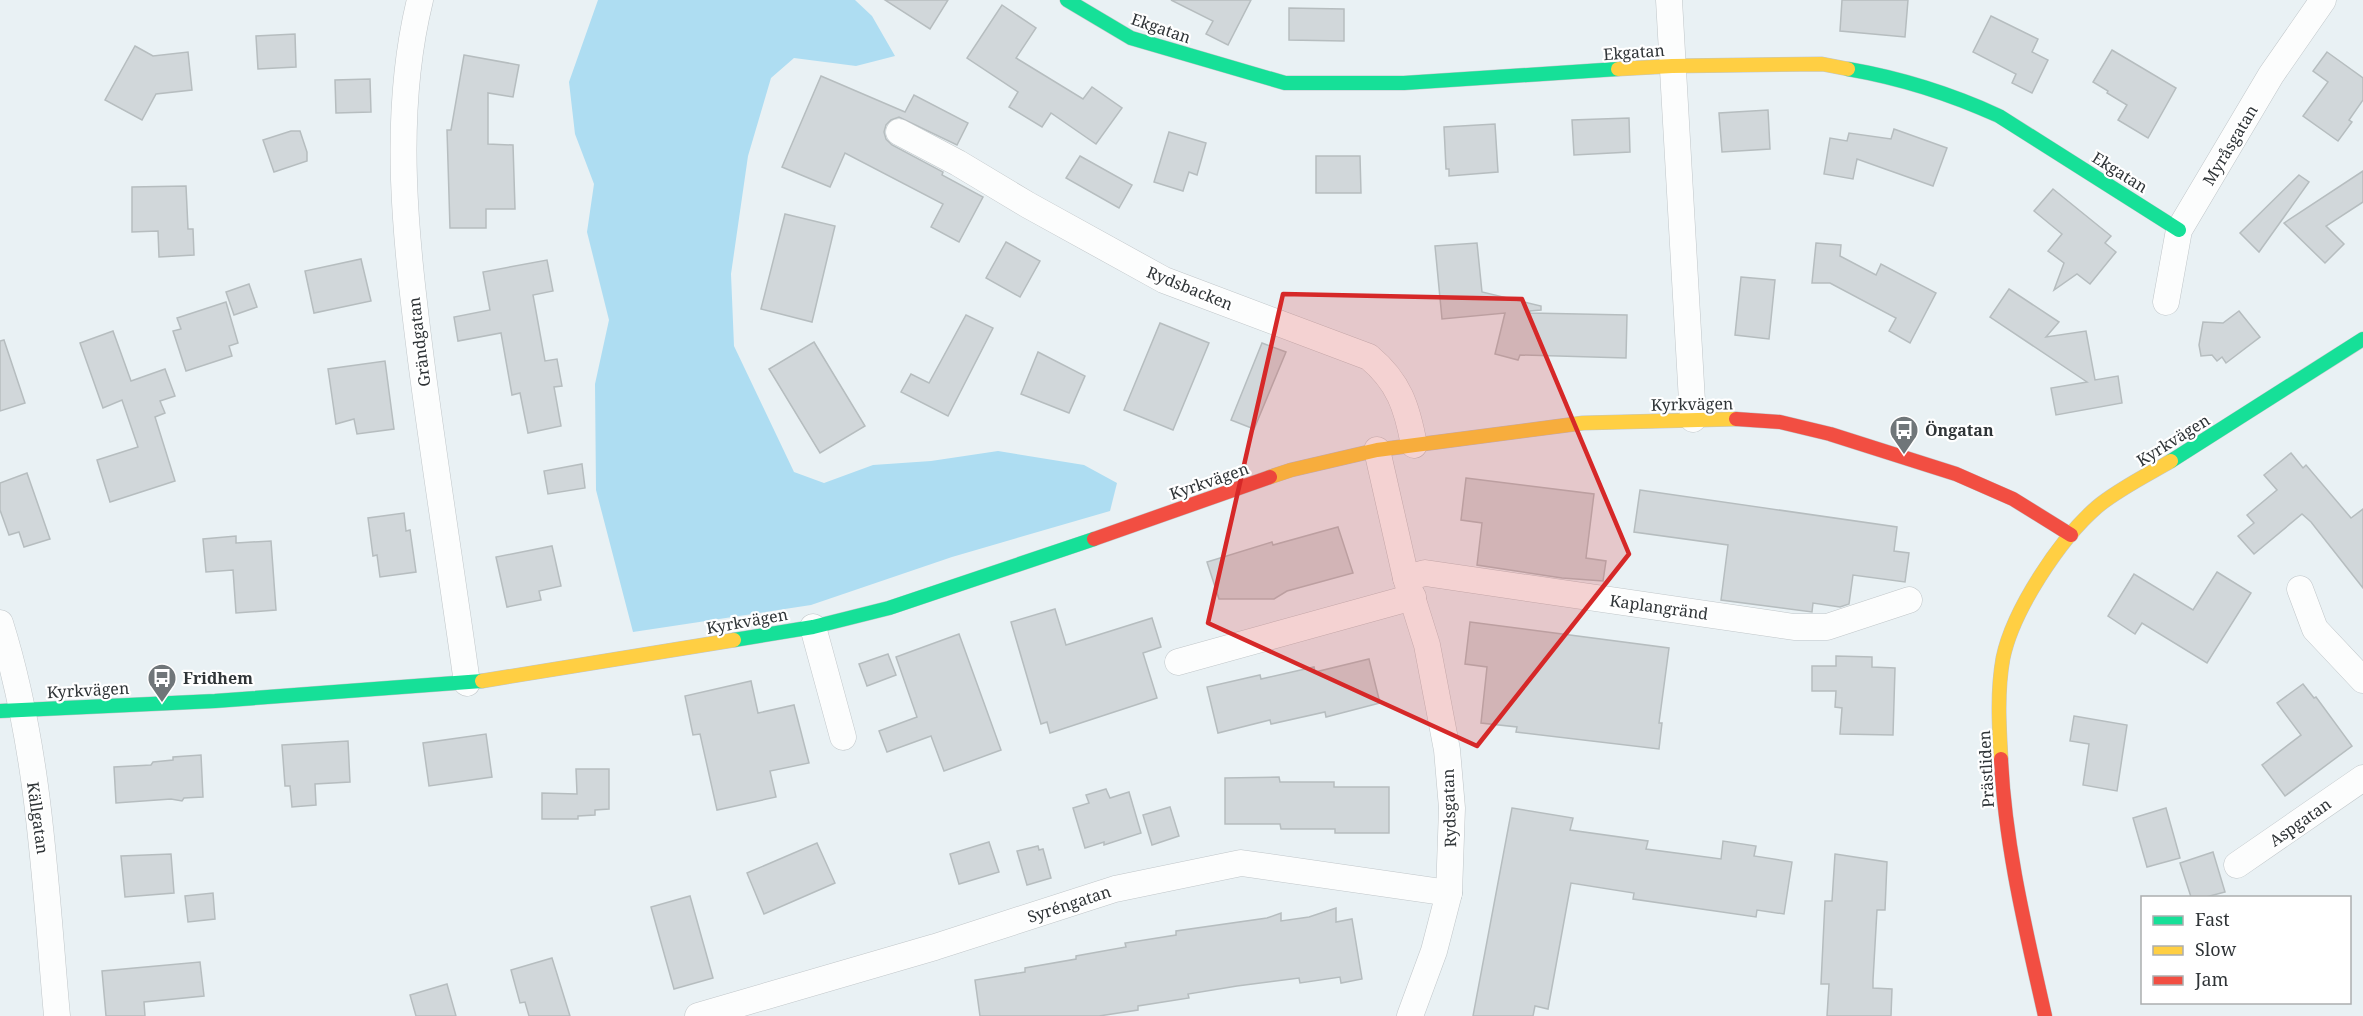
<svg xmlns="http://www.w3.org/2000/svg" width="2363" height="1016" viewBox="0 0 2363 1016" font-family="'Noto Serif',serif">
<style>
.forest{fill:#aeddf2}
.building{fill:#d1d7da;stroke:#b6bdbf;stroke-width:1.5}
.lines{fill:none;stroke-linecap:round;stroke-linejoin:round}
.street-casing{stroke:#c0c6c9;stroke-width:27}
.fast-casing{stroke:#c0c6c9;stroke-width:15}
.slow-casing{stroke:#c0c6c9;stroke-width:15}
.jam-casing{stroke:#c0c6c9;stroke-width:15}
.street{stroke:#fcfdfd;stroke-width:26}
.fast{stroke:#16e098;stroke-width:14}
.slow{stroke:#ffcf43;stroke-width:14}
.jam{stroke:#f24e42;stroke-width:14}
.marked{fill:#d62828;fill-opacity:0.2;stroke:#d62828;stroke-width:4.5;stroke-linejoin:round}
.labels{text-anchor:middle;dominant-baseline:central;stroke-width:4.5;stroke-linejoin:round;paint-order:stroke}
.street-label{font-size:16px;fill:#2f3437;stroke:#fff}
.poi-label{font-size:16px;font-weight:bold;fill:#2f3437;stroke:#fff;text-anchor:start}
</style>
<rect width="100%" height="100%" fill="#e9f1f4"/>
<path class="forest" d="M598,0H855L872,16L895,56L856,66L794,58L771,78L748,156L731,274L734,346L794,472L824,483L873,465L931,461L998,451L1084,465L1117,483L1110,511L952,557L811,605L633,632L596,490L595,384L609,320L587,232L594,184L575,134L569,82Z"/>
<g class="building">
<path d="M885,0H948L930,29Z"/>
<path d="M1171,0H1251L1228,45L1206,34L1213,21Z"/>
<path d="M1842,0H1908L1905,37L1840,31Z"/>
<path d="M1002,5L1036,28L1016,58L1083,99L1092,87L1122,108L1096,144L1051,113L1042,127L1009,107L1018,92L967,58Z"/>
<path d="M1289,8L1344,9V41L1289,40Z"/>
<path d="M1991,16L2038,39L2032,52L2048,60L2032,93L2012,83L2016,74L1973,52Z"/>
<path d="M295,34L296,67L258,69L256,36Z"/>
<path d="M135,46L153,56L188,52L192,90L156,94L142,120L105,100Z"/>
<path d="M2112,50L2176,88L2148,138L2118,120L2127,105L2107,93L2108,91L2093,82Z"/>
<path d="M2327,52L2363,78V100L2349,120L2352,122L2338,141L2303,116L2328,82L2313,71Z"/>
<path d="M464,55L519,65L513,97L488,93V144L513,145L515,209H486V228H450L447,130H451Z"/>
<path d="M821,76L905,112L914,95L968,123L957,145L899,117L891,120L886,125L884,132L886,139L892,145L943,172L942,175L983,197L959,242L931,227L943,204L845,153L830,187L782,167Z"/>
<path d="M370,79L371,112L336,113L335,80Z"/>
<path d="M1768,110L1770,149L1722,152L1719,113Z"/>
<path d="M1629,118L1630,152L1574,155L1572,120Z"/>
<path d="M1495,124L1498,172L1449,176V169H1446L1444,127Z"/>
<path d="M1894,129L1947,148L1933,186L1857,159L1853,179L1824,174L1830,138L1847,141L1849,133L1891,139Z"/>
<path d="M291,131H300L307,152V161L274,172L263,140Z"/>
<path d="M1169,132L1206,143L1197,175L1189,172L1183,191L1154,182Z"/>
<path d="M1080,156L1132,185L1119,208L1066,178Z"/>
<path d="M1316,156H1360L1361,193H1316Z"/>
<path d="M2363,171V202L2326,226L2344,244L2325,263L2284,223Z"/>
<path d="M2299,175L2309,182L2259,252L2240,233Z"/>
<path d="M186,186L188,229H193L194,255L159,257L158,231L132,232V187Z"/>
<path d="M2053,189L2111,236L2105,243L2116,252L2090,284L2077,274L2054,290L2064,263L2048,251L2062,234L2034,211Z"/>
<path d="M785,214L835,226L812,322L761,309Z"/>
<path d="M1006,242L1040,261L1020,297L986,278Z"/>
<path d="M1477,243L1482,292L1541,306V310L1530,311V313L1627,315L1626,358L1520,355L1518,360L1495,354L1505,313L1442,319L1435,246Z"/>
<path d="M1816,243L1841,245L1840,256L1876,275L1881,264L1936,293L1910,343L1889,331L1896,318L1830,283H1812Z"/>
<path d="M361,259L371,301L314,313L305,271Z"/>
<path d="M547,260L553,291L533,295L545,361L557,359L562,386L554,387L561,426L528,433L520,393L512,395L501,333L458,341L454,317L490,310L483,272Z"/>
<path d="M1741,277L1775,280L1769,339L1735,335Z"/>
<path d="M249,284L257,307L234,315L226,292Z"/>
<path d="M2009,289L2059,322L2046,337L2086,331L2095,380L2118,376L2122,403L2056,415L2051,388L2087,382L1990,317Z"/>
<path d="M226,302L238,343L229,346L232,356L186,371L173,331L181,329L177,318Z"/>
<path d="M2239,311L2260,337L2226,363L2222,357L2217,361L2212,355L2201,356L2199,345L2203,322L2223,323Z"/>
<path d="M966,315L993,328L948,416L901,392L911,374L929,383Z"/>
<path d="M1160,323L1209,343L1173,430L1124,410Z"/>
<path d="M113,331L131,381L165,369L175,396L160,401L165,413L155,417L175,481L110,502L97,460L138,447L122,400L103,408L80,343Z"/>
<path d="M4,340L25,403L0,411V341Z"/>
<path d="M814,342L865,426L820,453L769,369Z"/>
<path d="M1262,343L1286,352L1254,429L1231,420Z"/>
<path d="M1038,352L1085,376L1069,413L1021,394Z"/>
<path d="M385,361L394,429L357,434L354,419L336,424L328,369Z"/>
<path d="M2291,453L2303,468L2306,465L2351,518L2363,509V588L2311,522L2302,514L2254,554L2238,536L2254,523L2247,515L2277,490L2264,475Z"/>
<path d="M582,464L585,488L548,494L544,471Z"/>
<path d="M27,473L50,539L24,547L19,532L9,535L0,510V483Z"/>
<path d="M1466,478L1594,494L1586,558L1606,561L1603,581L1562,578L1477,565L1482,523L1461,520Z"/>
<path d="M1640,490L1897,527L1894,551L1909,553L1905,582L1853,575L1849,604L1840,607L1813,603L1812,612L1721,600L1728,545L1634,532Z"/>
<path d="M404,513L406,531L410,530L416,572L380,577L377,555L373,556L368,518Z"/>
<path d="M1338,527L1353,573L1287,591L1274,599H1219L1207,562L1272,542L1273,545Z"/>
<path d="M236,536V543L271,541L276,610L236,613L233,570L206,572L203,539Z"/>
<path d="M552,546L561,586L539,591L541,600L507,607L496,557Z"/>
<path d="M2217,572L2251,593L2207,663L2142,623L2135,634L2108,616L2134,574L2193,610Z"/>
<path d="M1055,609L1066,645L1152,618L1161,647L1143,653L1157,698L1050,733L1047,722L1041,724L1011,622Z"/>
<path d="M1470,622L1669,648L1659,723H1662L1659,749L1516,732L1517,727L1481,723L1487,667L1465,664Z"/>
<path d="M959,634L1001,750L944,771L931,736L887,752L879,731L917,717L896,657Z"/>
<path d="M888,654L896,675L867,686L859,664Z"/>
<path d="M1836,656L1872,657V667L1895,668L1893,735L1840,734L1842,708L1835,707L1836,691H1812V666H1836Z"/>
<path d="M1369,659L1380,703L1326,717L1325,712L1271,724L1270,720L1218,733L1207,687L1260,675L1261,679L1314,667L1315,672Z"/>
<path d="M751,681L758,713L794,705L809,763L770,771L776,797L717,810L700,734L693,735L685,696Z"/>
<path d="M2303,684L2314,698L2316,697L2352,746L2285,796L2262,765L2301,735L2277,703Z"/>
<path d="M2074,716L2127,725L2117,791L2083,785L2089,744L2070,741Z"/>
<path d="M486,734L492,777L429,786L423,743Z"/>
<path d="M348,741L350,782L315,784L316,805L292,807L290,786H285L282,745Z"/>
<path d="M201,755L203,797L184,798L182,801L171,799L116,803L114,767L151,765L153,762L173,760V757Z"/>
<path d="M576,769H609V809L595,810V815L578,816V819H542V793L577,794Z"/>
<path d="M1279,777L1280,782H1334V787H1389V833H1335V829H1281L1280,824H1225V778Z"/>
<path d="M1106,789L1110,798L1129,792L1141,833L1104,845V842L1085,848L1073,808L1089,803L1086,795Z"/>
<path d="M1170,807L1179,836L1152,845L1143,815Z"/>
<path d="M1512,808L1573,818L1570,830L1648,841L1646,849L1721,859L1723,841L1756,846L1754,856L1792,862L1784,914L1757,910L1756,917L1633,899L1634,893L1571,883L1548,1009L1535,1006L1533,1016H1473Z"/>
<path d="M2166,808L2180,858L2147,867L2133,818Z"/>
<path d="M989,842L999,872L959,884L950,854Z"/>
<path d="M817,843L835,883L764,914L747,873Z"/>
<path d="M1038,846L1039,850L1043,849L1051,878L1027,885L1017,851Z"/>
<path d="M2213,852L2225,892L2206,897H2191L2180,863Z"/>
<path d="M171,854L174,893L125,897L121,856Z"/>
<path d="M1835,854L1887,862L1885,910H1877L1873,980V988L1892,989L1891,1016H1827L1829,984H1821L1825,901H1832Z"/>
<path d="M213,893L215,919L188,922L185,896Z"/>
<path d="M690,896L713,978L674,989L651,907Z"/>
<path d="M1336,908V922L1352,919L1362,979L1341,983L1340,977L1300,983L1299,978L1237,986L1188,994L1189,998L1138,1006V1010L1099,1016H980L975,980L1025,972V968L1076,959V956L1126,947L1125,943L1176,935V931L1267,918L1281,913V921L1309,917Z"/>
<path d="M552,958L570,1016H529L525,1002L520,1003L511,970Z"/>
<path d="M200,962L204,996L144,1002L145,1016H106L102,971Z"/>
<path d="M447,984L456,1016H416L410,995Z"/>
</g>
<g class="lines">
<g class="street-casing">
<g id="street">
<path d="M420,0C391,118 406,241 421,360C435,468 452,575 467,683"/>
<path d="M1669,0L1693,419"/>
<path d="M899,132L958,163L1028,205L1164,280L1369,357C1399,382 1407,407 1414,445"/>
<path d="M2166,302L2179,230L2271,75L2323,0"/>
<path d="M1377,450L1406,578L1427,645L1447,750L1452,808L1449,893L1434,951L1410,1016"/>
<path d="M1406,578L1425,573L1794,627H1827L1909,600"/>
<path d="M2300,589L2315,629L2363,680"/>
<path d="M0,623C40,750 45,884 57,1016"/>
<path d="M813,627L843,737"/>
<path d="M1178,662L1413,597"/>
<path d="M2237,865L2363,778"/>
<path d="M698,1016L935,947L1115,889L1241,863L1449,893"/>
</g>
</g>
<g class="fast-casing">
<g id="fast">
<path d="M1067,0L1131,38L1285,83H1404L1618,69"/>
<path d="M1848,69C1900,78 1951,94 1999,116L2179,230"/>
<path d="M2171,461L2363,339"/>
<path d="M734,640L813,627L889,608L1094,539"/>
<path d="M0,711L215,701L482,681"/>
</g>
</g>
<g class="slow-casing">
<g id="slow">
<path d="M1618,69L1672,66L1822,64L1848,69"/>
<path d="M1270,477L1291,470L1377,450L1583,423L1736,419"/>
<path d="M482,681L734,640"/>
<path d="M2001,759C1999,726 1997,691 2003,658C2013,610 2060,539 2097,507C2117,490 2147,475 2171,461"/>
</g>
</g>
<g class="jam-casing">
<g id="jam">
<path d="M1736,419L1780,422L1830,434L1956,474L2013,499L2071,535"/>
<path d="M1094,539L1270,477"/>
<path d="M2001,759C2005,846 2026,931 2045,1016"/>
</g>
</g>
<use href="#street" class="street"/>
<use href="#fast" class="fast"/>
<use href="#slow" class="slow"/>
<use href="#jam" class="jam"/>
</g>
<path class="marked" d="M1283,294L1522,299L1629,554L1477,746L1208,623Z"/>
<defs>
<g id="bus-pin" transform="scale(1.5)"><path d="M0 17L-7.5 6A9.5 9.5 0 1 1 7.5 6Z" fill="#707679" stroke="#fff"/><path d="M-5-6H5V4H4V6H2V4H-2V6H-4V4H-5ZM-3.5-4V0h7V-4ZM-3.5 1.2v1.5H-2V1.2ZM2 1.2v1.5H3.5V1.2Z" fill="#fff"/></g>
</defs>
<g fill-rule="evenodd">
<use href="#bus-pin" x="1904" y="430"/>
<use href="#bus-pin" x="162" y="678"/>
</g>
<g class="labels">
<g class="street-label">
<text transform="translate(1161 28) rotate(19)">Ekgatan</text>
<text transform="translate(1634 52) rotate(-4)">Ekgatan</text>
<text transform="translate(2230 145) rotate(-59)">Myråsgatan</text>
<text transform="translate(2120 172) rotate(32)">Ekgatan</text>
<text transform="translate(1190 288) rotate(22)">Rydsbacken</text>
<text transform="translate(419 342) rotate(-97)">Grändgatan</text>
<text transform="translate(1692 404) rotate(-1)">Kyrkvägen</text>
<text transform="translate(2173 440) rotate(-32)">Kyrkvägen</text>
<text transform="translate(1209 481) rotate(-19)">Kyrkvägen</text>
<text transform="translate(1659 607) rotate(8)">Kaplangränd</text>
<text transform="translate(747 621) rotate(-10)">Kyrkvägen</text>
<text transform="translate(88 690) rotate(-3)">Kyrkvägen</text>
<text transform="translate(1986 769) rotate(-93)">Prästliden</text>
<text transform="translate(1449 808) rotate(-92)">Rydsgatan</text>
<text transform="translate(38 818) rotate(82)">Källgatan</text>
<text transform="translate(2300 822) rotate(-35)">Aspgatan</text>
<text transform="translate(1069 904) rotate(-18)">Syréngatan</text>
</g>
<g class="poi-label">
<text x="1925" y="430">Öngatan</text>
<text x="183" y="678">Fridhem</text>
</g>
</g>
<rect x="2141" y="896" width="210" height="108" fill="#ffffff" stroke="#acaeaf" stroke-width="1.5"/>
<rect x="2153" y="916" width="30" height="9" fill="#16e098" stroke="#acaeaf" stroke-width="1.5"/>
<text x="2195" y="926" font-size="18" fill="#2f3437">Fast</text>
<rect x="2153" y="946" width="30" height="9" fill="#ffcf43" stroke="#acaeaf" stroke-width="1.5"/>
<text x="2195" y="956" font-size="18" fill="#2f3437">Slow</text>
<rect x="2153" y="976" width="30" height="9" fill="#f24e42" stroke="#acaeaf" stroke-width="1.5"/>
<text x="2195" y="986" font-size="18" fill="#2f3437">Jam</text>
</svg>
